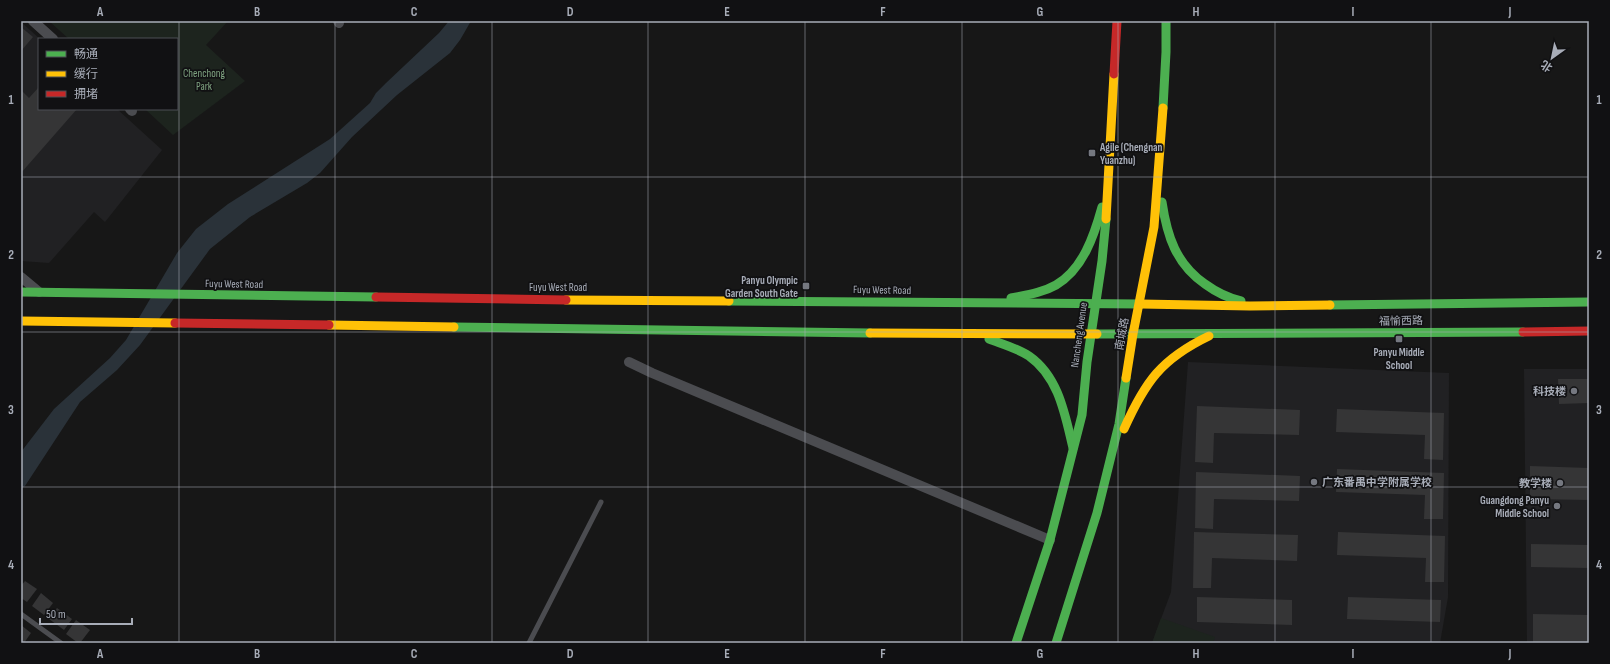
<svg xmlns="http://www.w3.org/2000/svg" width="1610" height="664" viewBox="0 0 1610 664" font-family="'Sofia Sans Condensed','Noto Sans SC',sans-serif">
<style>
.built{fill:#212123}
.green{fill:#1d241e}
.water{fill:#2a3239}
.building{fill:#353536}
.lines{fill:none;stroke-linecap:round;stroke-linejoin:round}
.lane{stroke:#4b4c50;stroke-width:5}
.street{stroke:#4b4c50;stroke-width:10}
.fast{stroke:#4caf50;stroke-width:9}
.slow{stroke:#ffc107;stroke-width:9}
.jam{stroke:#c62828;stroke-width:9}
.grid{fill:none;stroke:#a8adb8;stroke-width:1;stroke-opacity:0.55}
.poi-dot{fill:#757880;stroke:#111113;stroke-width:1.5}
.labels{text-anchor:middle;dominant-baseline:central;stroke-width:3.5;stroke-linejoin:round;paint-order:stroke}
.park-label{font-size:11px;fill:#7fa381;stroke:#111113}
.poi-label{font-size:11px;font-weight:bold;fill:#a8adb8;stroke:#111113;text-anchor:end}
.street-label{font-size:11px;fill:#a8adb8;stroke:#111113}
.neatline{fill:none;stroke:#a8adb8;stroke-width:1.5}
.grid-label{font-size:13px;text-anchor:middle;font-weight:bold;fill:#a8adb8}
</style>
<rect width="100%" height="100%" fill="#171717"/>
<g class="built">
<path d="M21,22L40,39L39,109H117L162,150L105,222L94,212L49,263L21,261Z"/>
<path d="M1188,362L1449,373L1448,597L1440,643H1152L1171,592Z"/>
<path d="M1524,369H1589V643H1527Z"/>
</g>
<g class="green">
<path d="M49,21H228L206,45L245,81L173,135L145,109H177V39H69Z"/>
<path d="M1161,618L1215,637L1213,643H1152Z"/>
</g>
<path class="water" d="M449,21H471L460,40L450,53L397,95L352,137L320,173L307,183L250,217L210,249L140,345L117,370L80,402L25,486L21,489V452L54,409L110,358L126,340L177,253L196,229L228,204L330,139L370,103L376,93L386,83L439,33Z"/>
<g class="building">
<path d="M21,27L33,37L21,51Z"/>
<path d="M39,87V109H77L21,173V90L29,98Z"/>
<path d="M1558,379H1589V403L1559,404Z"/>
<path d="M1197,406L1300,410L1299,435L1214,433L1213,463L1195,462Z"/>
<path d="M1337,409L1444,413L1443,460L1424,459L1425,435L1336,432Z"/>
<path d="M1530,466L1589,468V500L1530,499Z"/>
<path d="M1337,469L1444,473L1443,519H1424L1425,495L1336,492Z"/>
<path d="M1196,472L1300,476L1299,501L1214,499L1213,529L1195,528Z"/>
<path d="M1194,532L1298,535L1297,561L1212,558L1211,588H1193Z"/>
<path d="M1338,532L1445,536L1444,582H1425L1426,558L1337,555Z"/>
<path d="M1531,544L1589,545V568L1531,567Z"/>
<path d="M25,581L37,589L27,602L21,598V586Z"/>
<path d="M41,593L53,603L44,615L32,606Z"/>
<path d="M1197,597L1292,600V625L1197,622Z"/>
<path d="M1348,597L1441,600L1440,622L1347,619Z"/>
<path d="M57,608L72,619L64,630L49,619Z"/>
<path d="M1533,614L1589,615V643H1533Z"/>
<path d="M76,620L90,630L80,643H78L66,634Z"/>
<path d="M21,625L31,633L24,643H21Z"/>
</g>
<g class="lines">
<g class="lane">
<path d="M21,614L61,643"/>
<path d="M529,643L601,502"/>
</g>
<g class="street">
<path d="M33,21L53,39"/>
<path d="M338,21L339,23"/>
<path d="M130,109L132,111"/>
<path d="M21,277L39,292"/>
<path d="M629,362L652,373L1050,540"/>
</g>
<g class="fast">
<path d="M1163,108L1166,52V21"/>
<path d="M1162,202C1167,236 1176,264 1205,284C1216,292 1228,298 1241,301"/>
<path d="M21,292L376,297"/>
<path d="M1011,298C1026,295 1042,293 1056,285C1083,269 1094,236 1102,207"/>
<path d="M729,301L1141,304"/>
<path d="M1330,305L1589,302"/>
<path d="M454,327L870,333"/>
<path d="M1097,334L1523,332"/>
<path d="M989,339C1002,344 1017,348 1029,356C1059,377 1065,415 1073,448"/>
<path d="M1016,643L1050,540L1082,415L1087,362L1102,261L1106,219"/>
<path d="M1056,643L1097,513L1119,424L1126,378"/>
</g>
<g class="slow">
<path d="M1106,219L1114,74"/>
<path d="M566,300L729,301"/>
<path d="M1141,304L1250,306L1330,305"/>
<path d="M21,321L175,323"/>
<path d="M329,325L454,327"/>
<path d="M870,333L1097,334"/>
<path d="M1126,378L1133,334L1154,227L1163,108"/>
<path d="M1124,429C1145,382 1161,359 1209,336"/>
</g>
<g class="jam">
<path d="M1114,74L1117,21"/>
<path d="M376,297L566,300"/>
<path d="M175,323L329,325"/>
<path d="M1523,332L1589,331"/>
</g>
</g>
<path class="grid" d="M179,21V643M335,21V643M492,21V643M648,21V643M805,21V643M962,21V643M1118,21V643M1275,21V643M1431,21V643M21,177H1589M21,332H1589M21,487H1589"/>
<g class="poi-dot">
<rect x="1088" y="149" width="8" height="8" rx="2"/>
<rect x="802" y="282" width="8" height="8" rx="2"/>
<rect x="1395" y="335" width="8" height="8" rx="2"/>
<circle cx="1574" cy="391" r="4"/>
<circle cx="1314" cy="482" r="4"/>
<circle cx="1560" cy="483" r="4"/>
<circle cx="1557" cy="506" r="4"/>
</g>
<g class="labels">
<g class="park-label">
<text x="204" y="73">Chenchong<tspan x="204" dy="13">Park</tspan></text>
</g>
<g class="poi-label">
<text x="1100" y="147" text-anchor="start">Agile (Chengnan<tspan x="1100" dy="13">Yuanzhu)</tspan></text>
<text x="798" y="280">Panyu Olympic<tspan x="798" dy="13">Garden South Gate</tspan></text>
<text x="1399" y="352" text-anchor="middle">Panyu Middle<tspan x="1399" dy="13">School</tspan></text>
<text x="1566" y="391">科技楼</text>
<text x="1322" y="482" text-anchor="start">广东番禺中学附属学校</text>
<text x="1552" y="483">教学楼</text>
<text x="1549" y="500">Guangdong Panyu<tspan x="1549" dy="13">Middle School</tspan></text>
</g>
<g class="street-label">
<text transform="translate(234 284) rotate(1)">Fuyu West Road</text>
<text x="558" y="287">Fuyu West Road</text>
<text transform="translate(882 290) rotate(1)">Fuyu West Road</text>
<text transform="translate(1401 321) rotate(-1)">福愉西路</text>
<text transform="translate(1122 334) rotate(-80)">南城路</text>
<text transform="translate(1079 335) rotate(-82)">Nancheng Avenue</text>
</g>
</g>
<rect width="1610" height="664" fill="none" stroke="#111113" stroke-width="44"/>
<rect x="38" y="38" width="140" height="72" fill="#111113" stroke="#4d4f55"/>
<rect x="46" y="51" width="20" height="6" fill="#4caf50" stroke="#4d4f55"/>
<text x="74" y="58" font-size="12" fill="#a8adb8">畅通</text>
<rect x="46" y="71" width="20" height="6" fill="#ffc107" stroke="#4d4f55"/>
<text x="74" y="78" font-size="12" fill="#a8adb8">缓行</text>
<rect x="46" y="91" width="20" height="6" fill="#c62828" stroke="#4d4f55"/>
<text x="74" y="98" font-size="12" fill="#a8adb8">拥堵</text>
<g transform="translate(1552 58) rotate(213)" stroke="#111113" stroke-width="3" paint-order="stroke">
<path d="M0-3L7 15L0 10L-7 15Z" fill="#a8adb8"/>
<text y="-6" font-size="11" font-weight="bold" text-anchor="middle" fill="#a8adb8">北</text>
</g>
<path d="M40 618v6h92v-6" fill="none" stroke="#a8adb8" stroke-width="2"/>
<text x="46" y="618" font-size="12" fill="#a8adb8" stroke="#111113" stroke-width="3" paint-order="stroke">50 m</text>
<rect x="22" y="22" width="1566" height="620" class="neatline"/>
<g class="grid-label">
<text x="100" y="16">A</text>
<text x="257" y="16">B</text>
<text x="414" y="16">C</text>
<text x="570" y="16">D</text>
<text x="727" y="16">E</text>
<text x="883" y="16">F</text>
<text x="1040" y="16">G</text>
<text x="1196" y="16">H</text>
<text x="1353" y="16">I</text>
<text x="1510" y="16">J</text>
<text x="11" y="104">1</text>
<text x="1599" y="104">1</text>
<text x="11" y="259">2</text>
<text x="1599" y="259">2</text>
<text x="11" y="414">3</text>
<text x="1599" y="414">3</text>
<text x="11" y="569">4</text>
<text x="1599" y="569">4</text>
<text x="100" y="658">A</text>
<text x="257" y="658">B</text>
<text x="414" y="658">C</text>
<text x="570" y="658">D</text>
<text x="727" y="658">E</text>
<text x="883" y="658">F</text>
<text x="1040" y="658">G</text>
<text x="1196" y="658">H</text>
<text x="1353" y="658">I</text>
<text x="1510" y="658">J</text>
</g>
</svg>
